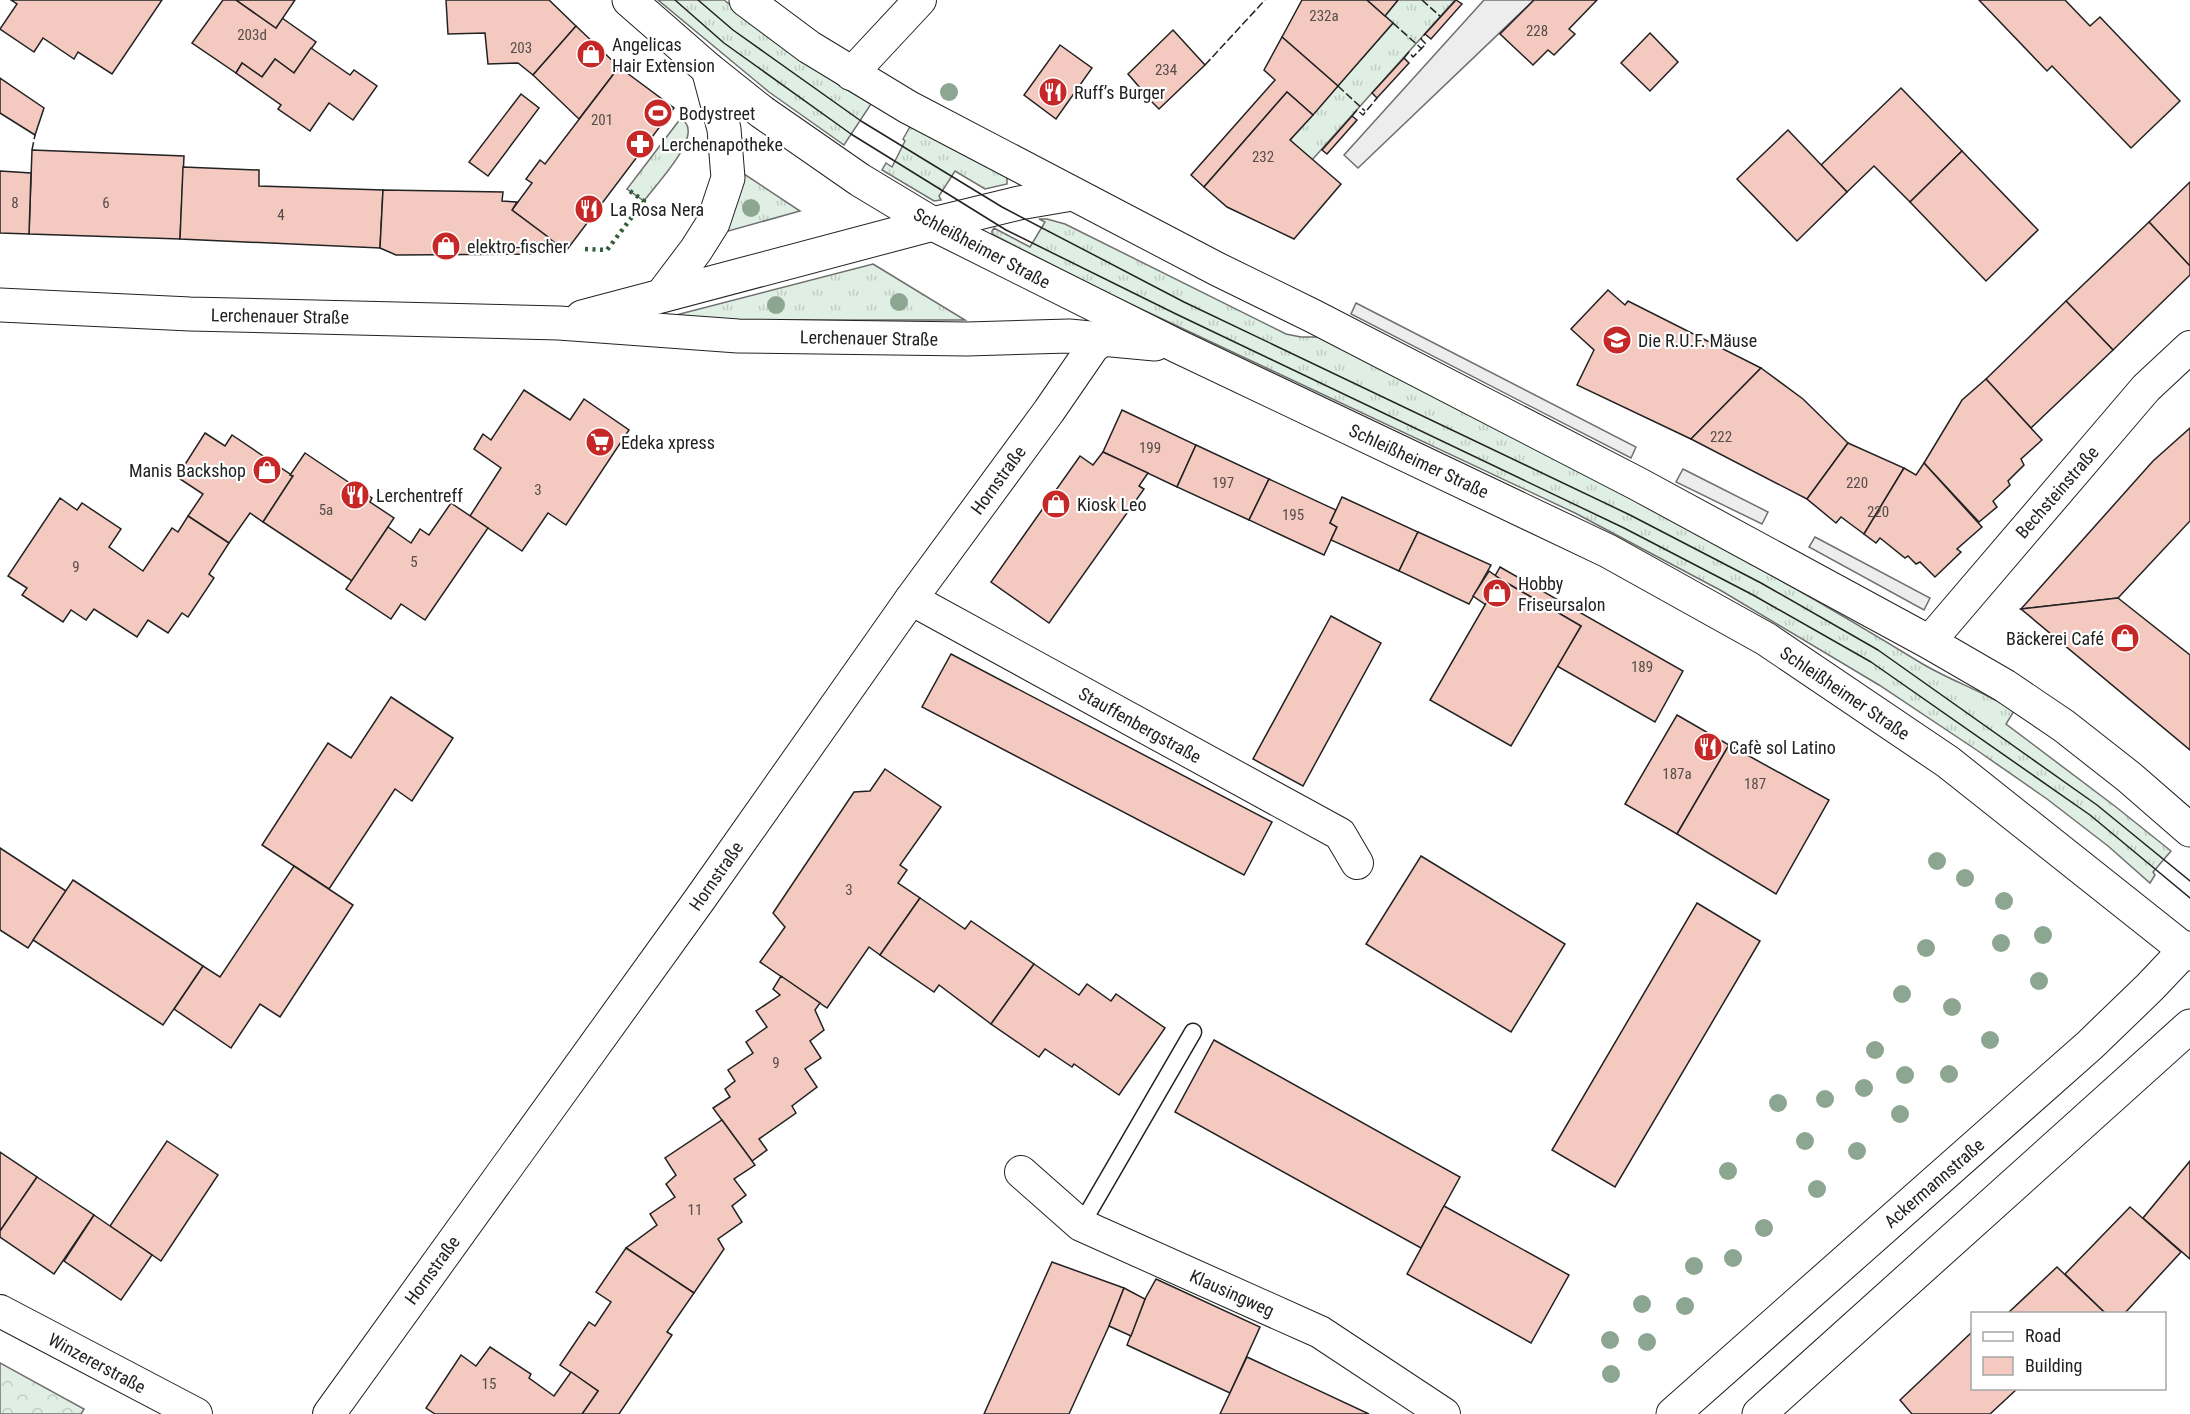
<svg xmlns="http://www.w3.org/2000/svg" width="2190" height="1414" viewBox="0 0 2190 1414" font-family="'Roboto Condensed',sans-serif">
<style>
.grass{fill:url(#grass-tufts);stroke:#6f6f6f;stroke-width:1.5}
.forest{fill:url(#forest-crowns);stroke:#6f6f6f;stroke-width:1.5}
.parking{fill:#ededed;stroke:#6f6f6f;stroke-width:1.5}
.building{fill:#f3c9c0;stroke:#222;stroke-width:1.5}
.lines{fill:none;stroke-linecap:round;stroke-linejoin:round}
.service-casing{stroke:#222;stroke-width:19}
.minor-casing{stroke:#222;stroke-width:34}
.secondary-casing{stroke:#222;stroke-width:35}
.service{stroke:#fff;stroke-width:16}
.minor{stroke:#fff;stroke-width:32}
.secondary{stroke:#fff;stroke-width:33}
.tram{stroke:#222;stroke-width:1.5}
.hedge{stroke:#2f5e38;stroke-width:4.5;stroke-dasharray:3 4.5;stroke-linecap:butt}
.fence{stroke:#222;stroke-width:1.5;stroke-dasharray:8 3;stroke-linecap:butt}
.tree{fill:#8da692}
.labels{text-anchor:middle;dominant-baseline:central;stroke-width:4.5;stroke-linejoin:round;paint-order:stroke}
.number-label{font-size:15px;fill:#564c4a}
.poi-label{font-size:18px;fill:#222;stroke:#fff;text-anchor:start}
.street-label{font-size:18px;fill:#222;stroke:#fff}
</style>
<defs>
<pattern id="grass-tufts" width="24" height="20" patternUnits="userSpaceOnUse" patternTransform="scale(1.5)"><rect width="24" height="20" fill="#e0efe3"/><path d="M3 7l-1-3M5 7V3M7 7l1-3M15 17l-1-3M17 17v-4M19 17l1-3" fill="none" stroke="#c0cdc2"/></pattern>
<pattern id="forest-crowns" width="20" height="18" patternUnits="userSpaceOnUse" patternTransform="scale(1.5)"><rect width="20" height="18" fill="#e0efe3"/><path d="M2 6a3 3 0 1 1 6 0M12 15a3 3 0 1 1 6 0" fill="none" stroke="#c0cdc2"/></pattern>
</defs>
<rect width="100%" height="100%" fill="#fff"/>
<g class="grass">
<path d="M658,0H724L779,43L841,86L871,104L844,145L769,92Z"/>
<path d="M1398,0H1455L1312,160L1290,140L1393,23L1385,16Z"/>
<path d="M681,118C684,121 688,124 688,129C691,148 655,186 644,201L627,189Z"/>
<path d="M911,125L1007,175V184L985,189L955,171L939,196L941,200L934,201L882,170L886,163L892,167L905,141L903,139Z"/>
<path d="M741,172L800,211L725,232Z"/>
<path d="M1039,219H1047L1065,224L1286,334L1301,337H1318C1522,441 1726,543 1921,663C1951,681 1985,692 2014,711L2006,724L2116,807L2171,851L2153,872L2155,875L2150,883L2108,846L2047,799L1978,751L1879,685L1720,590L1575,513L1107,293L992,234V231L994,228L1030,247L1045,222Z"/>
<path d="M873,264L965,320H678L676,315Z"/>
</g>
<path class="forest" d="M0,1363L84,1409L81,1414H0Z"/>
<g class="parking">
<path d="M1484,0H1534L1358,168L1344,155Z"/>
<path d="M1356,303L1636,447L1631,458L1351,314Z"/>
<path d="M1683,469L1768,512L1762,524L1676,482Z"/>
<path d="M1815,537L1930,598L1924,610L1809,547Z"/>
</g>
<g class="building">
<path d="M11,0H162L112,74L78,52L74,59L43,38L34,52L0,29L17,4Z"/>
<path d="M223,0H236L276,28L282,18L316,42L294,73L275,59L262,77L242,63L236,73L192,43Z"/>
<path d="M236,0H295L276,28Z"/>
<path d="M446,0H549L576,26L533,75L518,63L488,64L485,33L448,34Z"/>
<path d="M1302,0H1367L1393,23L1338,86L1282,37Z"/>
<path d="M1367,0H1398L1385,16Z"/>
<path d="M1456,0L1462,4L1431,39L1425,34Z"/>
<path d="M1534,0H1597L1569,29L1575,34L1554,55L1548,50L1533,65L1500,34Z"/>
<path d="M1979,0H2065L2090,26L2100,17L2180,101L2131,148L2052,66L2047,71Z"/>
<path d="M576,26L619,67L579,119L533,75Z"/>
<path d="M1173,30L1205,65L1159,109L1152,102L1147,103L1139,94L1141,89L1128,74Z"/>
<path d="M1650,33L1678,62L1650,91L1621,63Z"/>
<path d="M1282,37L1338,86L1313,115L1287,92L1204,187L1191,175L1275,80L1264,70Z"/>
<path d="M1060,45L1092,68L1056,119L1024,95Z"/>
<path d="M311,48L350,75L354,70L377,86L353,120L329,103L310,131L278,109L281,105L236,73L242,63L262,77L275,59L294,73Z"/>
<path d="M1404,58L1409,63L1377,98L1372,93Z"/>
<path d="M619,67L674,108L566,251L512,210L532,183L526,179L540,160L545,164Z"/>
<path d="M0,78L44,108L35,135L0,113Z"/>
<path d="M1901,88L1962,151L1910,202L1874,166L1847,192L1821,165Z"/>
<path d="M1287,92L1313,115L1290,140L1341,184L1294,239L1227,207L1204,187Z"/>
<path d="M521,94L539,108L488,176L469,162Z"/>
<path d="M1352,116L1357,120L1327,154L1322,150Z"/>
<path d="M1788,130L1847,192L1797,241L1737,179Z"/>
<path d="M32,150L184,156L180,239L29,234Z"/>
<path d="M1962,151L2038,230L1986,281L1910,202Z"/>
<path d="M183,167L259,170V186L383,190L380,248L180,239Z"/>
<path d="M0,171L31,173L29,234L0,233Z"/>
<path d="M2190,182V266L2149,222Z"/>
<path d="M383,190L503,192L502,201L517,202L512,210L548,237L535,254L396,255L380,248Z"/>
<path d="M2149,222L2190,266V275L2113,350L2066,301Z"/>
<path d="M1608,290L1625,305L1628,301L1761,368L1691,439L1577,385L1594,350L1571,329Z"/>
<path d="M2066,301L2113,350L2031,428L1986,379Z"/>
<path d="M1761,368L1803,399L1848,443L1807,499L1691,439Z"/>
<path d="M1986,379L2042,440L2021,459L2024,465L2008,481L2010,485L1993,501L1997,507L1979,522L1924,463L1962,400Z"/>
<path d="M524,390L570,420L584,399L629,430L566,525L548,513L522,551L470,516L501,468L474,449L483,434L491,440Z"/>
<path d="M1122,410L1196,445L1177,487L1103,452Z"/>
<path d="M2190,428V521L2118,598L2021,609L2153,461Z"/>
<path d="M205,433L225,446L232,435L293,476L263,522L250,513L229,543L188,516L203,494L177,477Z"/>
<path d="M1848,443L1904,468L1864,534L1841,517L1836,523L1807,499Z"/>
<path d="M1196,445L1269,479L1249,520L1177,487Z"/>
<path d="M1103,452L1148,473L1139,486L1144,489L1049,623L991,582L1080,456L1093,465Z"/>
<path d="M305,453L372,498L370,502L394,518L352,581L263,522L293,476L290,475Z"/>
<path d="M1924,463L1982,527L1957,549L1961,552L1935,577L1920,562L1916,564L1908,556L1905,558L1880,538L1876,543L1864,534L1904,468L1916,475Z"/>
<path d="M1269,479L1336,510L1330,523L1337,527L1324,555L1249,520Z"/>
<path d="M1342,497L1418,532L1399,571L1331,540L1337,527L1330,523Z"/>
<path d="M60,498L77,510L82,503L121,529L109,547L143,571L172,528L178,532L188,516L229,543L209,574L214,578L188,617L182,613L168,633L148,620L137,637L94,609L86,620L71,610L63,622L22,595L27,588L8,576Z"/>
<path d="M451,503L488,528L425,620L401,604L391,619L346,589L388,527L411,543L420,529L429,535Z"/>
<path d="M1418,532L1491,565L1469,604L1399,571Z"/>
<path d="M1500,567L1683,671L1655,722L1557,666L1581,626L1495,576Z"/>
<path d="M1489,571L1500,579L1486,605L1473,596Z"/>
<path d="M1500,579L1581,626L1511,746L1430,700Z"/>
<path d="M2118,598L2190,655V750L2021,609Z"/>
<path d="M1331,616L1381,643L1303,786L1253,759Z"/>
<path d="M951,654L1272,822L1244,875L922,707Z"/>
<path d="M391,697L453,738L412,801L395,789L329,889L262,845L328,743L351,758Z"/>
<path d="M1677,715L1729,745L1677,834L1625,804Z"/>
<path d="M1729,745L1829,800L1776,894L1677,834Z"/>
<path d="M885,769L941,807L900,865L907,870L898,883L920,898L880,955L869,947L827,1008L760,962L785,927L773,913L854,792L870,791Z"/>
<path d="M0,848L66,891L28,948L0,930Z"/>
<path d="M1421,856L1565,944L1511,1032L1366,944Z"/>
<path d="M294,866L353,905L280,1017L260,1004L231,1048L174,1009L203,966L220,977Z"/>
<path d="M73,880L203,966L163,1025L33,940Z"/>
<path d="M920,898L965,929L971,921L1034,964L991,1024L939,985L934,992L880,955Z"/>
<path d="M1697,903L1760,941L1615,1187L1552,1150Z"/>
<path d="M1034,964L1079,995L1087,984L1111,1001L1116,994L1165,1028L1119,1095L1074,1064L1072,1067L1045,1049L1039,1057L991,1024Z"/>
<path d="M781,976L820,1003L815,1010L824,1030L810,1041L821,1058L805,1069L817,1087L792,1106L796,1113L759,1139L767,1150L752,1161L713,1108L730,1097L725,1089L735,1081L728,1070L753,1053L746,1042L767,1027L756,1011L780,995L773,989Z"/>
<path d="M1214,1040L1460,1177L1421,1248L1175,1112Z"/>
<path d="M722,1120L755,1165L734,1179L746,1195L732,1206L742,1222L718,1239L724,1249L694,1293L626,1248L657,1225L650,1214L675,1197L666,1184L676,1175L665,1158Z"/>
<path d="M167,1141L218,1175L161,1261L110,1226Z"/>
<path d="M0,1152L37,1177L0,1231Z"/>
<path d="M2190,1161V1259L2143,1218Z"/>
<path d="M37,1177L94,1215L54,1274L0,1237V1231Z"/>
<path d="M1444,1206L1569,1275L1531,1343L1407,1274Z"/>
<path d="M2130,1207L2181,1252L2124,1314H2106L2065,1274Z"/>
<path d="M94,1215L152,1255L121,1300L64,1261Z"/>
<path d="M626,1248L694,1293L667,1332L672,1335L619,1414H582L598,1391L560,1365L589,1322L595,1326L611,1302L596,1292Z"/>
<path d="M1052,1262L1124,1288L1109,1326L1069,1414H984Z"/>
<path d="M2057,1267L2104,1312L2103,1314H2007Z"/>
<path d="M1156,1279L1260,1327L1230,1393L1127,1345L1145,1299Z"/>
<path d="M1124,1288L1145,1299L1131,1336L1109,1326Z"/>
<path d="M1972,1332V1388H2018L1990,1414H1912L1900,1400Z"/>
<path d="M490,1347L531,1374L529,1378L554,1396L571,1372L598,1391L582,1414H435L426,1408L461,1355L476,1366Z"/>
<path d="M1247,1357L1369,1414H1220Z"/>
</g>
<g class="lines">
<g class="service-casing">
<path id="service" d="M1081,1225L1193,1032"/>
</g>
<g class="minor-casing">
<g id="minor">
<path d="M851,74L920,0"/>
<path d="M911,599L1340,834L1357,863"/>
<path d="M1929,642L2146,388L2190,347"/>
<path d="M1021,1172L1081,1225L1320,1332L1444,1414"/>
<path d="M0,1311L196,1414"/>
<path d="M329,1414L700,899L911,599L1049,411L1093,347L1104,338"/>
</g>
</g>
<g class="secondary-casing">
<g id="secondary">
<path d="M629,0L708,69L762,112L860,180L933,224L1177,346L1608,551L1766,639L1948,762L2190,954"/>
<path d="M746,0L809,47L908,107L1217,269L1313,316L1638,484L1929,642L2005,686L2064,726L2129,777L2190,830"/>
<path d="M662,295L696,250L713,223L728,178L724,129L708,69"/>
<path d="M0,305L190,314L559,323L738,336L967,339L1069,336L1155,344"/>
<path d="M582,317L933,224L1019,203L1072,194"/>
<path d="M1673,1414L2090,1045L2150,987L2185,950L2190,948"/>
<path d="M1759,1414L2190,1026"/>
</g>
</g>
<use href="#service" class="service"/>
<use href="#minor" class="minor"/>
<use href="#secondary" class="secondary"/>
<g class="tram">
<path d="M675,0L724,43L851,134L1006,230L1176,314L1624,528L1753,595L1871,662L2090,815L2190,898"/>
<path d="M698,0L733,30L861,121L1002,207L1184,302L1630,515L1761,583L1878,650L2097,805L2190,881"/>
</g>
<path class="hedge" d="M585,249L607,250L644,201L627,189"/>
<g class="fence">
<path d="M1422,0L1441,17"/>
<path d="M1393,23L1422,49"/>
<path d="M1404,58L1409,52L1413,57L1426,44L1421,39L1425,34"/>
<path d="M1205,65L1265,0"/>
<path d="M1338,86L1365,111"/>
<path d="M1352,116L1357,110L1363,115L1377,98"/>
<path d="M32,150L35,135"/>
</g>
</g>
<g class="tree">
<circle cx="949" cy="92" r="9"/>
<circle cx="751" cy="208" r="9"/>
<circle cx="899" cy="302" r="9"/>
<circle cx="776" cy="305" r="9"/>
<circle cx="1937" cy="861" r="9"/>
<circle cx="1965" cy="878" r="9"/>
<circle cx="2004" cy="901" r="9"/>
<circle cx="2043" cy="935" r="9"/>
<circle cx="2001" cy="943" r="9"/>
<circle cx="1926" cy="948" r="9"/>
<circle cx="2039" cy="981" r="9"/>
<circle cx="1902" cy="994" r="9"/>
<circle cx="1952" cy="1007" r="9"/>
<circle cx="1990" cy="1040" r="9"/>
<circle cx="1875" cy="1050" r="9"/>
<circle cx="1949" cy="1074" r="9"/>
<circle cx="1905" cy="1075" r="9"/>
<circle cx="1864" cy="1088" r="9"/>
<circle cx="1825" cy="1099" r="9"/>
<circle cx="1778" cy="1103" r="9"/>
<circle cx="1900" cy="1114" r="9"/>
<circle cx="1805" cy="1141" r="9"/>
<circle cx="1857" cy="1151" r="9"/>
<circle cx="1728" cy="1171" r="9"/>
<circle cx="1817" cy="1189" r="9"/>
<circle cx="1764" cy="1228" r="9"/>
<circle cx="1733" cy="1258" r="9"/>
<circle cx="1694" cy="1266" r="9"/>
<circle cx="1642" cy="1304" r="9"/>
<circle cx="1685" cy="1306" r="9"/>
<circle cx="1610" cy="1340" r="9"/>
<circle cx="1647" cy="1342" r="9"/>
<circle cx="1611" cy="1374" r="9"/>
</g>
<defs>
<g id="shop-disc" transform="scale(1.5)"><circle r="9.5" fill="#c62828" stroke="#fff"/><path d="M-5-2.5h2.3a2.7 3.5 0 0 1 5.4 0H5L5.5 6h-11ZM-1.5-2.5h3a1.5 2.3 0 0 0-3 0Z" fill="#fff"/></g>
<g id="restaurant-disc" transform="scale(1.5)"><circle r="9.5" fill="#c62828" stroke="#fff"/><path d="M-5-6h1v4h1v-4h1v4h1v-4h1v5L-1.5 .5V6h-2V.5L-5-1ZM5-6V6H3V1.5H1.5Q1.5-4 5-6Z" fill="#fff"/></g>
<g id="stadium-disc" transform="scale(1.5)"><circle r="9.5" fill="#c62828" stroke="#fff"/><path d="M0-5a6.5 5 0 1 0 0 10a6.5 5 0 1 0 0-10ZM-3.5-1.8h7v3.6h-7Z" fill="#fff"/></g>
<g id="pharmacy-disc" transform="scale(1.5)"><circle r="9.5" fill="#c62828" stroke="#fff"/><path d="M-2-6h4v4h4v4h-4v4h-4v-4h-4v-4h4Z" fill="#fff"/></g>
<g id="school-disc" transform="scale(1.5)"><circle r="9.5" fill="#c62828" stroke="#fff"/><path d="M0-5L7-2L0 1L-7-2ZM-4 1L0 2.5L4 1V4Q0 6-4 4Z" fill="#fff"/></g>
<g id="supermarket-disc" transform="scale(1.5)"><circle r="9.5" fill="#c62828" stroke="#fff"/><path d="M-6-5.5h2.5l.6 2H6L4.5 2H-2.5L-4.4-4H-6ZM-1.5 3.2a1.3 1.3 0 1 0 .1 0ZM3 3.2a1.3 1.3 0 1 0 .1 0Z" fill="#fff"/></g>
</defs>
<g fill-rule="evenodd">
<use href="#shop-disc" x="591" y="54"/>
<use href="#restaurant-disc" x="1053" y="92"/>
<use href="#stadium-disc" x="658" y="113"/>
<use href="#pharmacy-disc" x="640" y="144"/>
<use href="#restaurant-disc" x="589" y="209"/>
<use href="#shop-disc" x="446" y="246"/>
<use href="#school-disc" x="1617" y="340"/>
<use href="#supermarket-disc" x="600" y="442"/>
<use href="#shop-disc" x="267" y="470"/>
<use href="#restaurant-disc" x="355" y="495"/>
<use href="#shop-disc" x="1056" y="504"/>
<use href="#shop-disc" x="1497" y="593"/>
<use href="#shop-disc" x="2125" y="638"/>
<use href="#restaurant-disc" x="1708" y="747"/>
</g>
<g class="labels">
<g class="number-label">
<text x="1324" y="16">232a</text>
<text x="1537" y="31">228</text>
<text x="252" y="35">203d</text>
<text x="521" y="48">203</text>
<text x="1166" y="70">234</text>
<text x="602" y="120">201</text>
<text x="1263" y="157">232</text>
<text x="15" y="203">8</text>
<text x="106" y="203">6</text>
<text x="281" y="215">4</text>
<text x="1721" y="437">222</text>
<text x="1150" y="448">199</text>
<text x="1223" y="483">197</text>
<text x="1857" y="483">220</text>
<text x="538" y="490">3</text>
<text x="326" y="510">5a</text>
<text x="1878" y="512">220</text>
<text x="1293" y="515">195</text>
<text x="414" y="562">5</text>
<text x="76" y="567">9</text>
<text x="1642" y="667">189</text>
<text x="1677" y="774">187a</text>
<text x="1755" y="784">187</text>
<text x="849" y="890">3</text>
<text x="776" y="1063">9</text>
<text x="695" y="1210">11</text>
<text x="489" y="1384">15</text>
</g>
<g class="poi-label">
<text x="612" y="44">Angelicas<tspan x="612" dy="21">Hair Extension</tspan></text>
<text x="1074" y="92">Ruff’s Burger</text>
<text x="679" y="113">Bodystreet</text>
<text x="661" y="144">Lerchenapotheke</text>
<text x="610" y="209">La Rosa Nera</text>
<text x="467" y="246">elektro-fischer</text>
<text x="1638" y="340">Die R.U.F. Mäuse</text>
<text x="621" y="442">Edeka xpress</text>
<text x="246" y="470" text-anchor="end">Manis Backshop</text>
<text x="376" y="495">Lerchentreff</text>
<text x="1077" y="504">Kiosk Leo</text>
<text x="1518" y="583">Hobby<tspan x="1518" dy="21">Friseursalon</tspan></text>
<text x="2104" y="638" text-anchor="end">Bäckerei Café</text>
<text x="1729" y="747">Cafè sol Latino</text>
</g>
<g class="street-label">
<text transform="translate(982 248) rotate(28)">Schleißheimer Straße</text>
<text transform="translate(280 316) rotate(1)">Lerchenauer Straße</text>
<text transform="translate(869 338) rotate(1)">Lerchenauer Straße</text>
<text transform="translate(1419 461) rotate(25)">Schleißheimer Straße</text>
<text transform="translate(998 480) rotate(-54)">Hornstraße</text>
<text transform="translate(2057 492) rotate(-49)">Bechsteinstraße</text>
<text transform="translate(1845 693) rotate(34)">Schleißheimer Straße</text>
<text transform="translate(1140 725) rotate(29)">Stauffenbergstraße</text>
<text transform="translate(716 876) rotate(-55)">Hornstraße</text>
<text transform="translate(1934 1183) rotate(-41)">Ackermannstraße</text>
<text transform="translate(432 1270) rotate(-54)">Hornstraße</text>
<text transform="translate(1232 1293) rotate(24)">Klausingweg</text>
<text transform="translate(97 1363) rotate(28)">Winzererstraße</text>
</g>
</g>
<rect x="1971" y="1312" width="195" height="78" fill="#ffffff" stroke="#a7a7a7" stroke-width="1.5"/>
<rect x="1983" y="1332" width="30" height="9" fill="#ffffff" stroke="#a7a7a7" stroke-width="1.5"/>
<text x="2025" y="1342" font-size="18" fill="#222222">Road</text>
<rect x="1983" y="1357" width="30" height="18" fill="#f3c9c0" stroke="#a7a7a7" stroke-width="1.5"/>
<text x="2025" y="1372" font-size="18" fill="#222222">Building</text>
</svg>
